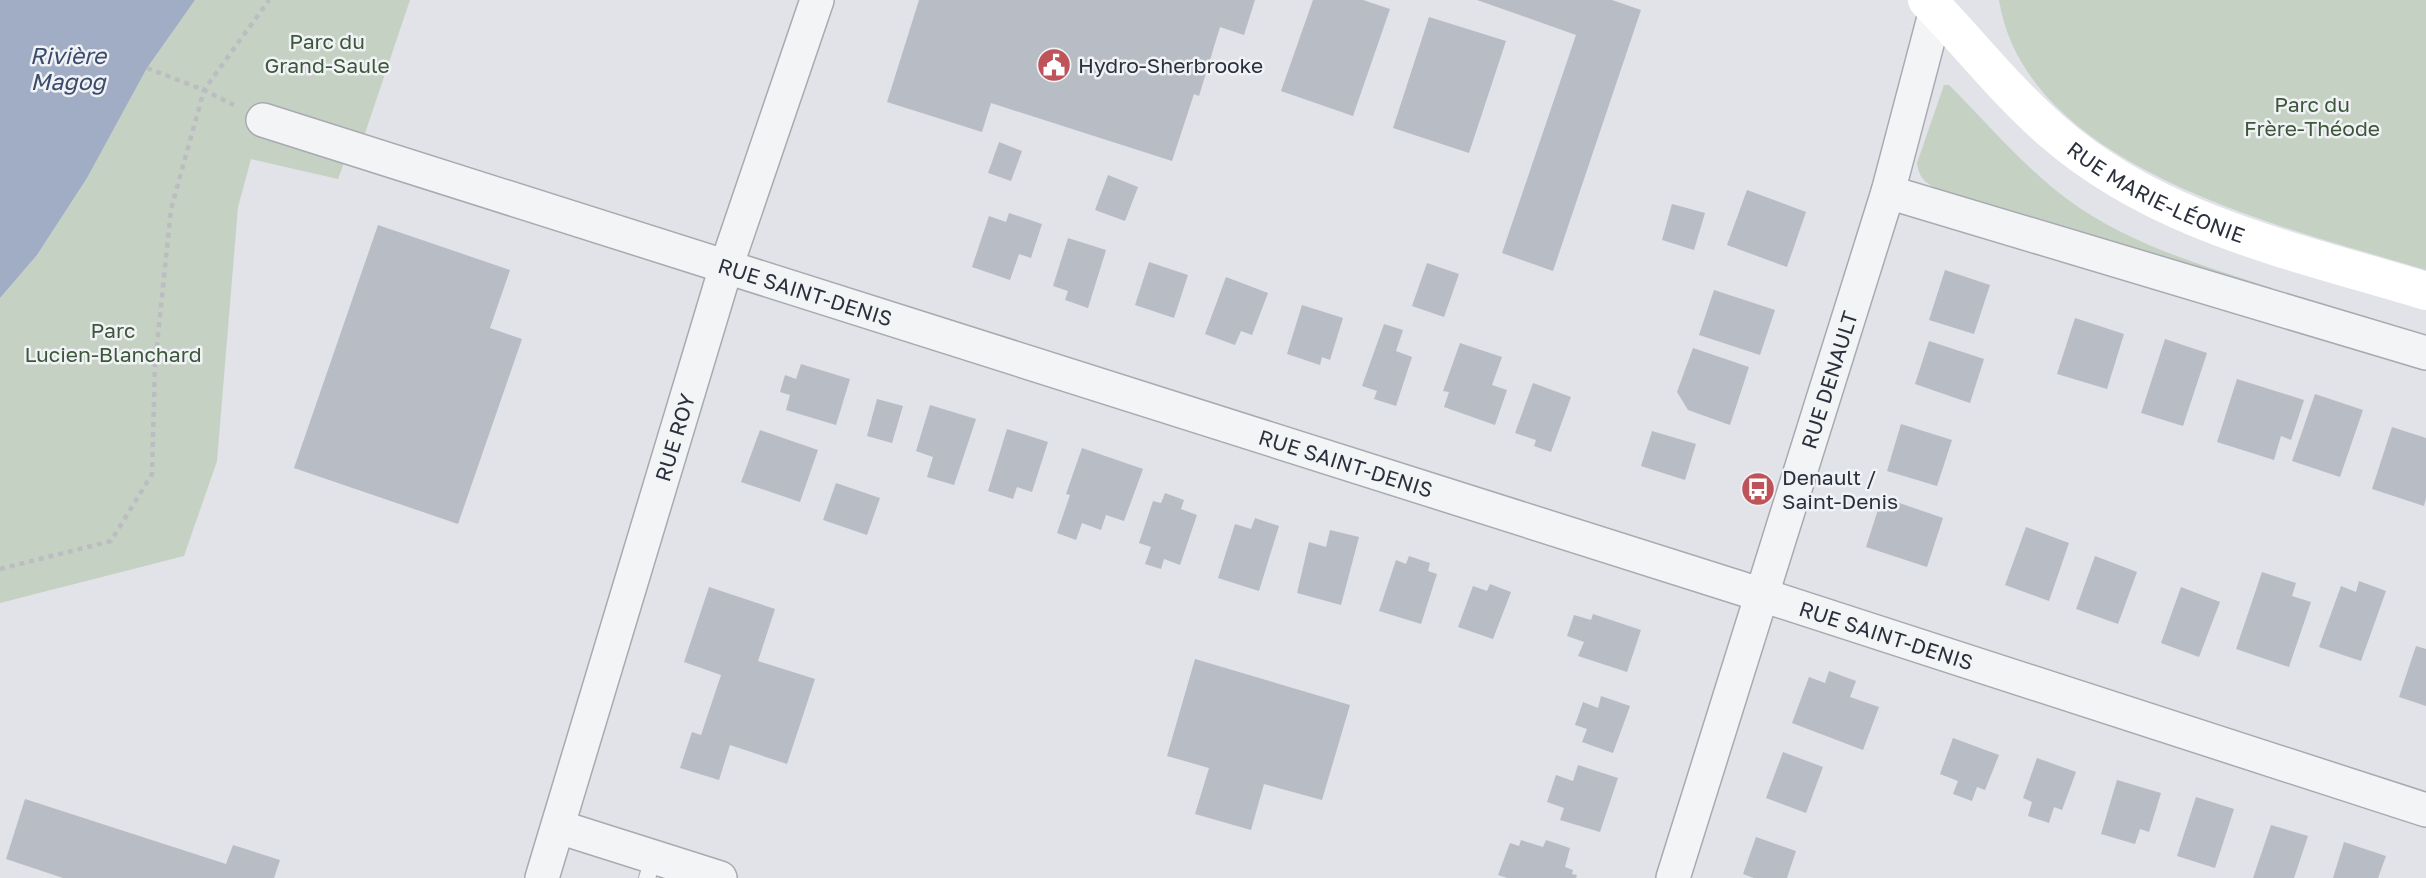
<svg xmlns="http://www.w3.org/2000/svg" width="2426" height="878" viewBox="0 0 2426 878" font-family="'Golos Text',sans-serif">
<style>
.green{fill:#c5d1c3}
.water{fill:#a0adc4}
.building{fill:#b8bcc4}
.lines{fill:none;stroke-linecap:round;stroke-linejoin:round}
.service-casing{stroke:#a7aab1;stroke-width:18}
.minor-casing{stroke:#a7aab1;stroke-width:36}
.path{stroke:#bbbdc2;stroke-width:4.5;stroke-dasharray:5 5;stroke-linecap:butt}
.service{stroke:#f3f4f6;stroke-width:16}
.minor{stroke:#f3f4f6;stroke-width:33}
.secondary{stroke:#fff;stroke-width:38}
.labels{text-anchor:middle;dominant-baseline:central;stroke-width:5;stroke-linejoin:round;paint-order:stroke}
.park-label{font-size:21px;fill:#3c573a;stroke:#f0f2f5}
.poi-label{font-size:21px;fill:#2b303d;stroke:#f0f2f5;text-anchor:start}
.street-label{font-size:21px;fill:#2b303d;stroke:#f0f2f5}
.water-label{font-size:23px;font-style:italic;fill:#3a4b6c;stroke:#f0f2f5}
</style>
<rect width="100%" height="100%" fill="#e1e3e8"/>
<g class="green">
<path d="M195,0H410L359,151L349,149L338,179L251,159L238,207L217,461L184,556L0,603V298L37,255L87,178L147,68Z"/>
<path d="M1999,0H2426V270C2289,228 2026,170 1999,0Z"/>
<path d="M1944,85H1949C1988,124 2023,166 2067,199C2127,244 2202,265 2272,288L2270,294L1939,190C1926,183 1919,179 1917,163Z"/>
</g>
<path class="water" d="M0,0H195L147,68L87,178L37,255L0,298Z"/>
<g class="building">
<path d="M919,0H1255L1244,35L1220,27L1199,96L1194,94L1172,161L991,103L982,132L887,102Z"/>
<path d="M1313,0H1363L1390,9L1353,116L1281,91Z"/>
<path d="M1477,0H1612L1641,10L1553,271L1502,253L1576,35Z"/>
<path d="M1429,17L1506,41L1469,153L1393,128Z"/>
<path d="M999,142L1022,151L1011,181L988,173Z"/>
<path d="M1108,175L1138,187L1125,221L1095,210Z"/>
<path d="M1747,190L1806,212L1787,267L1727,245Z"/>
<path d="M1672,204L1705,213L1694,250L1662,240Z"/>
<path d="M1009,213L1042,224L1031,258L1019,254L1010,280L972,267L989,216L1006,222Z"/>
<path d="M378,225L510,270L490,328L522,339L458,524L294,468Z"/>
<path d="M1068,238L1106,250L1088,308L1065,300L1068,291L1053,286Z"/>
<path d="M1149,262L1188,275L1174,318L1135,305Z"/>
<path d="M1427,263L1459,274L1444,317L1412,306Z"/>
<path d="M1945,270L1990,285L1974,334L1929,320Z"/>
<path d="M1226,277L1268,293L1252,335L1241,331L1235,345L1205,334Z"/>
<path d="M1714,290L1775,310L1760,355L1699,335Z"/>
<path d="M1302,305L1343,318L1330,360L1322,357L1320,365L1287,354Z"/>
<path d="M2075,318L2124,334L2107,389L2057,374Z"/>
<path d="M1384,324L1403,330L1396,351L1412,357L1396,406L1374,399L1377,391L1362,386Z"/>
<path d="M2165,339L2207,353L2183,426L2141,413Z"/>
<path d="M1929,341L1984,359L1970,403L1915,384Z"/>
<path d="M1460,343L1502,357L1492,385L1507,390L1495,425L1444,407L1449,392L1443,391Z"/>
<path d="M1693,348L1749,367L1730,425L1688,410L1677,392Z"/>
<path d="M801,364L850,379L836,425L786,410L790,395L780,392L785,375L796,379Z"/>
<path d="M2237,379L2304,400L2291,440L2281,436L2274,460L2217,442Z"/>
<path d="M1533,383L1571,397L1551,452L1534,446L1536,440L1515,433Z"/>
<path d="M2315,394L2363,410L2340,477L2292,461Z"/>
<path d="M877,399L903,406L892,443L867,436Z"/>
<path d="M930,405L976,419L954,485L927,477L933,457L916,451Z"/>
<path d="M1901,424L1952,440L1937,486L1887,471Z"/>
<path d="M2392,427L2426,438V498L2424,506L2372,489Z"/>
<path d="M1007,429L1048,442L1032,492L1017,487L1013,499L988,491Z"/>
<path d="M760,430L818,450L800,502L741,482Z"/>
<path d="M1652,431L1696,444L1685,480L1641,466Z"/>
<path d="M1082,448L1143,469L1124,521L1106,515L1101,530L1082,523L1076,540L1057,533L1070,495L1066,494Z"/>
<path d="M836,483L880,498L867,535L823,520Z"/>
<path d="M1165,493L1184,500L1181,509L1197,515L1180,565L1164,559L1161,569L1145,564L1151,547L1139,543L1153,501L1161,503Z"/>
<path d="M1882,497L1943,518L1927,567L1866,547Z"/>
<path d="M1255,518L1279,526L1259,591L1218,578L1235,524L1251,529Z"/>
<path d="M2026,527L2069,543L2049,601L2005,585Z"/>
<path d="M1330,530L1359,537L1341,605L1297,593L1309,542L1326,547Z"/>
<path d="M1409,556L1430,563L1428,571L1437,574L1421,624L1379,611L1396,560L1406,564Z"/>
<path d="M2095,556L2137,572L2118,624L2076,609Z"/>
<path d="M2262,572L2296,583L2292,596L2311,602L2289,667L2236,649Z"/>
<path d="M2359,581L2386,591L2361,661L2319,647L2341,586L2356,592Z"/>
<path d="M1490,584L1511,592L1493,639L1458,627L1473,586L1487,591Z"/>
<path d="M709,587L775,609L758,661L815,679L787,764L730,745L719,780L680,768L692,732L701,735L721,675L684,662Z"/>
<path d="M2181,587L2220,602L2199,657L2161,643Z"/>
<path d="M1593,614L1641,630L1627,672L1578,656L1584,642L1567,636L1574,615L1591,620Z"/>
<path d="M2416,646L2426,649V706L2399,697Z"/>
<path d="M1195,659L1350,705L1322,800L1264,784L1251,830L1195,814L1209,768L1167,756Z"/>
<path d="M1829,671L1856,681L1850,697L1879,707L1863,750L1792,723L1809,677L1825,683Z"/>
<path d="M1601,696L1630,706L1613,753L1582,742L1587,729L1575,725L1583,702L1598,708Z"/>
<path d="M1953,738L1999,755L1985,790L1977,787L1972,801L1953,794L1958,781L1940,774Z"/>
<path d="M1783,752L1823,767L1806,813L1766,798Z"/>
<path d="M2037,758L2076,772L2062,810L2054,807L2049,823L2028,816L2032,802L2023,798Z"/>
<path d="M1578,765L1618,778L1600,832L1560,820L1564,808L1547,802L1556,775L1573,781Z"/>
<path d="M2117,780L2161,793L2149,832L2140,829L2135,844L2101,834Z"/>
<path d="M2196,797L2234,809L2215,868L2177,856Z"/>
<path d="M25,799L226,864L233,845L280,860L274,878H63L6,859Z"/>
<path d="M2271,825L2308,836L2294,878H2253Z"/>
<path d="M1756,837L1796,851L1787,878H1754L1743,874Z"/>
<path d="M1521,840L1543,847L1546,840L1570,848L1565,867L1573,870L1572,874L1577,875L1576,878H1507L1498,875L1510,843L1519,846Z"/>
<path d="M2344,842L2386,856L2378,878H2333Z"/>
</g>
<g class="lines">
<g class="service-casing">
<path id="service" d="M647,878L654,857"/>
</g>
<g class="minor-casing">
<g id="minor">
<path id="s1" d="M263,120L1762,595L2426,810"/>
<path d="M1888,192L2426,353"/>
<path d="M559,827L720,878"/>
<path id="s2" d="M542,878L726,267L817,0"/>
<path id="s3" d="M1673,878L1888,192L1936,10"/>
</g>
</g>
<g class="path">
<path d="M147,68L204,90L234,105"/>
<path d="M0,569L111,541L152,474L155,364L171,209L204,90L269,0"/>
</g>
<use href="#service" class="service"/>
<use href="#minor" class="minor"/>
<path class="secondary" id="s4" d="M1927,0C1969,43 2006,91 2052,131C2158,224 2295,251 2426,291"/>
</g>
<defs>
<g id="civic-disc" transform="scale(1.75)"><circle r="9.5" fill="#be5459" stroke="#f0f2f5"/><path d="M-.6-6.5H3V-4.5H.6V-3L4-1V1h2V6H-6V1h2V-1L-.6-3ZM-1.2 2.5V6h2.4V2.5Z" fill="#fff"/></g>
<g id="bus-disc" transform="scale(1.75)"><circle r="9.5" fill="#be5459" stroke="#f0f2f5"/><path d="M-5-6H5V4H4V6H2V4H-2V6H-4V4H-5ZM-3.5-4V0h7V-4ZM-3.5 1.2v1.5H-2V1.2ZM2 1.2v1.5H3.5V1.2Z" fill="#fff"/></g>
</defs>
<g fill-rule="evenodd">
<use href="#civic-disc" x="1054" y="65"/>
<use href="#bus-disc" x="1758" y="489"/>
</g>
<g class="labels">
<g class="park-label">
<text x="327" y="41">Parc du<tspan x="327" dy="24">Grand-Saule</tspan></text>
<text x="2312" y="104">Parc du<tspan x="2312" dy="24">Frère-Théode</tspan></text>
<text x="113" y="330">Parc<tspan x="113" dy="24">Lucien-Blanchard</tspan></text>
</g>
<g class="poi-label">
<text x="1078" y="65">Hydro-Sherbrooke</text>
<text x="1782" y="477">Denault /<tspan x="1782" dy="24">Saint-Denis</tspan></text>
</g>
<g class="street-label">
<text stroke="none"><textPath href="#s4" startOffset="303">RUE MARIE-LÉONIE</textPath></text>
<text stroke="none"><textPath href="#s1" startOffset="569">RUE SAINT-DENIS</textPath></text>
<text stroke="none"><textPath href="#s3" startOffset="522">RUE DENAULT</textPath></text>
<text stroke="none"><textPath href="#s2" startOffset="460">RUE ROY</textPath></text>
<text stroke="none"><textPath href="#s1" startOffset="1136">RUE SAINT-DENIS</textPath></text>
<text stroke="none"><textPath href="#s1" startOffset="1703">RUE SAINT-DENIS</textPath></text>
</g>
<g class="water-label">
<text x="68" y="55">Rivière<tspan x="68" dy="26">Magog</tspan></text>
</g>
</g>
</svg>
